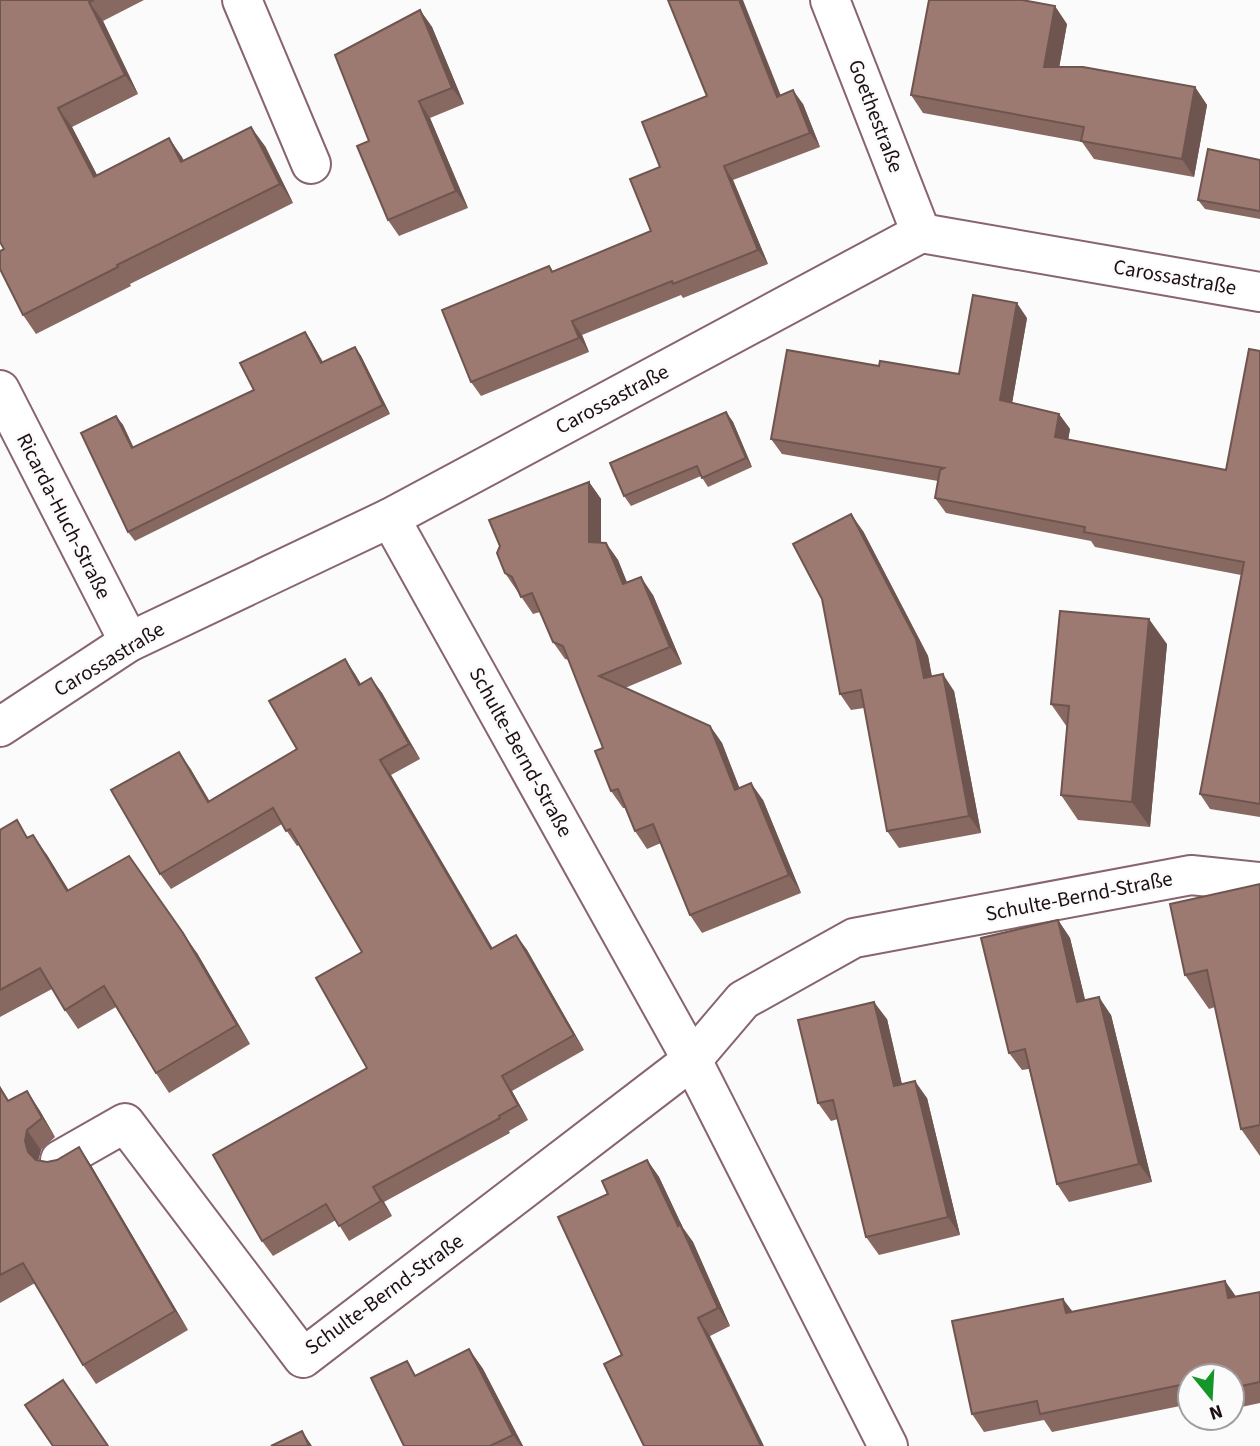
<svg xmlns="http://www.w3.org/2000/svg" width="1260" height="1446" viewBox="0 0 1260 1446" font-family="'Source Sans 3',sans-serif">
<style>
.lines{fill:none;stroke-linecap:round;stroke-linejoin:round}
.minor-casing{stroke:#88656c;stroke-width:42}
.minor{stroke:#fff;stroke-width:38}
.wall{fill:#876961}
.shaded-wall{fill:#6e554f}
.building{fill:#9d7a71;stroke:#6e554f;stroke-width:2}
.labels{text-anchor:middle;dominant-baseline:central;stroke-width:5;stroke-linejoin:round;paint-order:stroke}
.street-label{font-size:21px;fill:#1d0f12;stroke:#fbfbfb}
</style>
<rect width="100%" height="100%" fill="#fbfbfb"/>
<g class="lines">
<g class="minor-casing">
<g id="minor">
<path d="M242,0L311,164"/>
<path d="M830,0L921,233"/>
<path d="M0,390L129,642"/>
<path d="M390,518L692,1060L888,1446"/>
<path d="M0,727L129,642L390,518L921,233L1260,292"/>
<path d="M60,1160L125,1123L303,1358L692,1060L743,1000L854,938L1191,875L1260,882"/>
</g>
</g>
<use href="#minor" class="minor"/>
</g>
<g class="wall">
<path d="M0,0H144L103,21L138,94L72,127L97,175L169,138L184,161L265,146L293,203L130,284L131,286L36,334L23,315L4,249Z"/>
<path d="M420,10L432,27L464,104L430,118L468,208L399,236L388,220L369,141Z"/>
<path d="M1067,24L1059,67L1195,87L1207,105L1194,177L1094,159L1082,142L923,113L911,95Z"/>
<path d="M781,95L803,104L820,147L733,180L768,264L683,298L681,295L582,335L589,352L481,396L471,382L549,266L553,271L651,231L660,167L707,96Z"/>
<path d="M1260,160V219L1205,209L1198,200Z"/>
<path d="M1027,318L1012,403L1059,414L1070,429L1068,440L1226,470L1260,351V817L1210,809L1200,794L1241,575L1095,547L1091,541L946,513L935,498L938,481L782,454L771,439L879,366L959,374Z"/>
<path d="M305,332L311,341L323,362L355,347L361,356L390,414L135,541L128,532L116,416L123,425L134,448L254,390Z"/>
<path d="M726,412L733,422L752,467L708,487L701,476L631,506L624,496Z"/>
<path d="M589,482L601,499V542L606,543L618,560L627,583L653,595L682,664L625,688L710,726L722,743L739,788L763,800L801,893L702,933L690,915L661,843L647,849L635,831L626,808H623L611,791L603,748L569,660L565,659L553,642L540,612L533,614L505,573Z"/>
<path d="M863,531L928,656L932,676L954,691L981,833L899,848L887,831L864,708L851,710L840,694Z"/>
<path d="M1167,644L1150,827L1078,820L1061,795L1067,727L1051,704Z"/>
<path d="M345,659L361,684L371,678L382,693L420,759L391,775L492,948L516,935L527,950L584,1050L512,1091L528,1120L509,1131L510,1133L384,1202L392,1216L349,1241L336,1220L273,1256L262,1241L367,1068L362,952L299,845L297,846L282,824L171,889L160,874L190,768L209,801L297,749Z"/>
<path d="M0,830L29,837L47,855L68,890L197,953L250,1044L169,1093L156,1073L116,1007L78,1029L65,1010L52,989L0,1017Z"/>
<path d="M1260,884V1156L1241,1129L1215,1007L1209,1009L1185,975Z"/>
<path d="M1058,920L1070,938L1085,1000L1111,1015L1152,1182L1069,1202L1057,1184L1029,1069L1022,1070L1009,1053Z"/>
<path d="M887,1019L902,1084L927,1098L960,1235L879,1255L866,1237L838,1119L831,1121L818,1103Z"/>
<path d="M0,1086L9,1101L27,1091L40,1111L55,1137L41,1150L38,1160L47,1162L57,1160L79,1147L92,1167L188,1330L96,1384L83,1365L35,1283L0,1303Z"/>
<path d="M647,1160L659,1177L683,1228L693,1242L730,1326L710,1336L622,1355L608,1194Z"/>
<path d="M1225,1281L1236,1297L1260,1292V1403L1232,1409V1376H1190V1404L1052,1432L1044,1420L984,1432L972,1414L1073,1312Z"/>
<path d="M469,1349L483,1369L523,1446H404L417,1375Z"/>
</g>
<g class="shaded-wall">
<path d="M739,0H743L787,111L777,97Z"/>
<path d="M89,2L103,21L138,94L125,75Z"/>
<path d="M1055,6L1067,24L1056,85L1044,67Z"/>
<path d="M420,10L432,27L464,104L452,88Z"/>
<path d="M1195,87L1207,105L1194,177L1182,159Z"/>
<path d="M793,90L803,104L820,147L810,133Z"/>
<path d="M419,101L430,118L468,208L456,191Z"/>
<path d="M58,108L72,127L108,196L94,177Z"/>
<path d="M251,127L265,146L293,203L280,184Z"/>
<path d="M169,138L182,157L194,181L181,162Z"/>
<path d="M724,166L733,180L768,264L758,250Z"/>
<path d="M1017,303L1027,318L1010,415L1000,400Z"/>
<path d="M572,321L582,335L589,352L579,338Z"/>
<path d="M305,332L311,341L328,372L321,363Z"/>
<path d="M355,347L361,356L390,414L383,405Z"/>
<path d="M726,412L733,422L752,467L746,458Z"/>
<path d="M1059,414L1070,429L1066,452L1055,437Z"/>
<path d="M116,416L123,425L138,458L132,448Z"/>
<path d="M589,482L601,499V559L589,542Z"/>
<path d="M851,514L863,531L928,656L935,695L924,678Z"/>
<path d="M606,543L618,560L635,602L623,584Z"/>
<path d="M641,577L653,595L682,664L670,647Z"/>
<path d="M1149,619L1167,644L1150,827L1132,802Z"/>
<path d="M345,659L355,674L370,700L359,685Z"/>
<path d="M943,674L954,691L981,833L969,816Z"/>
<path d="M371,678L382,693L420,759L409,744Z"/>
<path d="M710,726L722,743L747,807L735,790Z"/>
<path d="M179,752L190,768L219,817L208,802Z"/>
<path d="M380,760L391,775L502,964L491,949Z"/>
<path d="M751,783L763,800L801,893L789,875Z"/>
<path d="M33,835L47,855L81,910L67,891Z"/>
<path d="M1058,920L1070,938L1090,1020L1077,1002Z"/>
<path d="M183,933L197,953L250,1044L237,1025Z"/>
<path d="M516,935L527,950L584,1050L574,1035Z"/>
<path d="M1099,997L1111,1015L1152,1182L1139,1164Z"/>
<path d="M874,1002L887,1019L906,1103L894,1086Z"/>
<path d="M502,1076L512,1091L528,1120L518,1105Z"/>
<path d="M915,1081L927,1098L960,1235L948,1217Z"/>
<path d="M27,1091L40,1111L55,1137L42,1118Z"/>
<path d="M27,1130L41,1150L38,1161L41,1171L28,1152L25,1141Z"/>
<path d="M79,1147L92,1167L188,1330L175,1311Z"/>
<path d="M647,1160L659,1177L683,1228L693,1242L730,1326L718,1308Z"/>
<path d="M373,1187L384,1202L392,1216L381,1201Z"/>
<path d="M1225,1281L1237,1298H1228Z"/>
<path d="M1063,1299L1076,1316L1066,1313Z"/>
<path d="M698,1318L710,1336L764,1446H761Z"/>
<path d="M469,1349L483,1369L523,1446H521L513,1435Z"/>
<path d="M302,1431L312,1446H309Z"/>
</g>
<g class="building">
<path d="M0,0H94L89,2L125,75L58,108L94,177L169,138L181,162L251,127L280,184L117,265L118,267L23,315L0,269V251L4,249L0,242Z"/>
<path d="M668,0H739L777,97L793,90L810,133L724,166L758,250L673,284L672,281L572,321L579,338L471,382L442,310L549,266L552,272L651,231L630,179L660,167L642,122L707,96Z"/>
<path d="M929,0H1022L1055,6L1044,67H1083L1195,87L1182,159L1081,141L1084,127L911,95Z"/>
<path d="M420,10L452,88L419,101L456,191L388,220L357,146L369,141L335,55Z"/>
<path d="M1208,149L1260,160V211L1198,200Z"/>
<path d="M973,295L1017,303L1000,400L1059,414L1055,437L1226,470L1249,349L1260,351V804L1200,794L1244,562L1084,532L1085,527L935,498L940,470L944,468L771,439L787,350L879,366L880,361L959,374Z"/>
<path d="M305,332L321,363L355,347L383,405L128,532L81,433L116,416L132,448L254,390L240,363Z"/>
<path d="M726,412L746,458L702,478L697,466L624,496L610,463Z"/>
<path d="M589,482V542L606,543L623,584L641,577L670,647L599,676L710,726L735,790L751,783L789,875L690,915L653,824L635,831L618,789L611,791L595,751L603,748L563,646L553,642L532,593L521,597L512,577L505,573L497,553L500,546L489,520Z"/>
<path d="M851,514L916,639L924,678L943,674L969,816L887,831L861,690L840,694L822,599L793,544Z"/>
<path d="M1060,611L1149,619L1132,802L1061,795L1069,706L1051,704Z"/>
<path d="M345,659L359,685L371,678L409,744L380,760L491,949L516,935L574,1035L502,1076L518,1105L499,1116L500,1118L373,1187L381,1201L339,1226L326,1204L262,1241L213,1155L367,1068L316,978L362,952L290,829L286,831L273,808L160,874L111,790L179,752L208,802L297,749L269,701Z"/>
<path d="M17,820L27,838L33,835L67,891L129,856L183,933L237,1025L156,1073L104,986L65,1010L40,968L0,990V830Z"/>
<path d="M1260,884V1125L1241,1129L1207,970L1185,975L1170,904Z"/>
<path d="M1058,920L1077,1002L1099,997L1139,1164L1057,1184L1025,1049L1009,1053L981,938Z"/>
<path d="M874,1002L894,1086L915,1081L948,1217L866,1237L833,1100L818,1103L798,1020Z"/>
<path d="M0,1088L8,1101L27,1091L42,1118L27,1130L25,1141L28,1152L36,1160L47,1162L57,1160L79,1147L175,1311L83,1365L23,1263L0,1275Z"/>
<path d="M647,1160L678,1226L680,1224L718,1308L698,1318L761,1446H644L604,1364L622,1355L558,1217L608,1194L602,1181Z"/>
<path d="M1225,1281L1228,1298L1260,1292V1382L1232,1388V1376H1190V1383L1040,1414L1037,1401L972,1414L952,1321L1063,1299L1066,1313Z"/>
<path d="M469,1349L513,1435L490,1446H404L371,1378L407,1361L415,1376Z"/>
<path d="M63,1380L108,1446H53L25,1405Z"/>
<path d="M302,1431L309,1446H271Z"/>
</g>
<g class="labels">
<g class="street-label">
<text transform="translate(876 116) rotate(69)">Goethestraße</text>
<text transform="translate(1175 277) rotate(10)">Carossastraße</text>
<text transform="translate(612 399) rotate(-28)">Carossastraße</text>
<text transform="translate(64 516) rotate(63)">Ricarda-Huch-Straße</text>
<text transform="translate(109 659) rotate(-31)">Carossastraße</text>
<text transform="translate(521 752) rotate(61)">Schulte-Bernd-Straße</text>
<text transform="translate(1079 896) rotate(-11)">Schulte-Bernd-Straße</text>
<text transform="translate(384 1294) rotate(-36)">Schulte-Bernd-Straße</text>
</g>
</g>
<g transform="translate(1211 1397) rotate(162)"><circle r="33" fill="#fbfbfb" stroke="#a29d9e" stroke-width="2"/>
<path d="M0-5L12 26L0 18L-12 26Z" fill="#149629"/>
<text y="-10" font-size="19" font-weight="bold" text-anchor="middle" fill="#1d0f12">N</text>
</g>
</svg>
